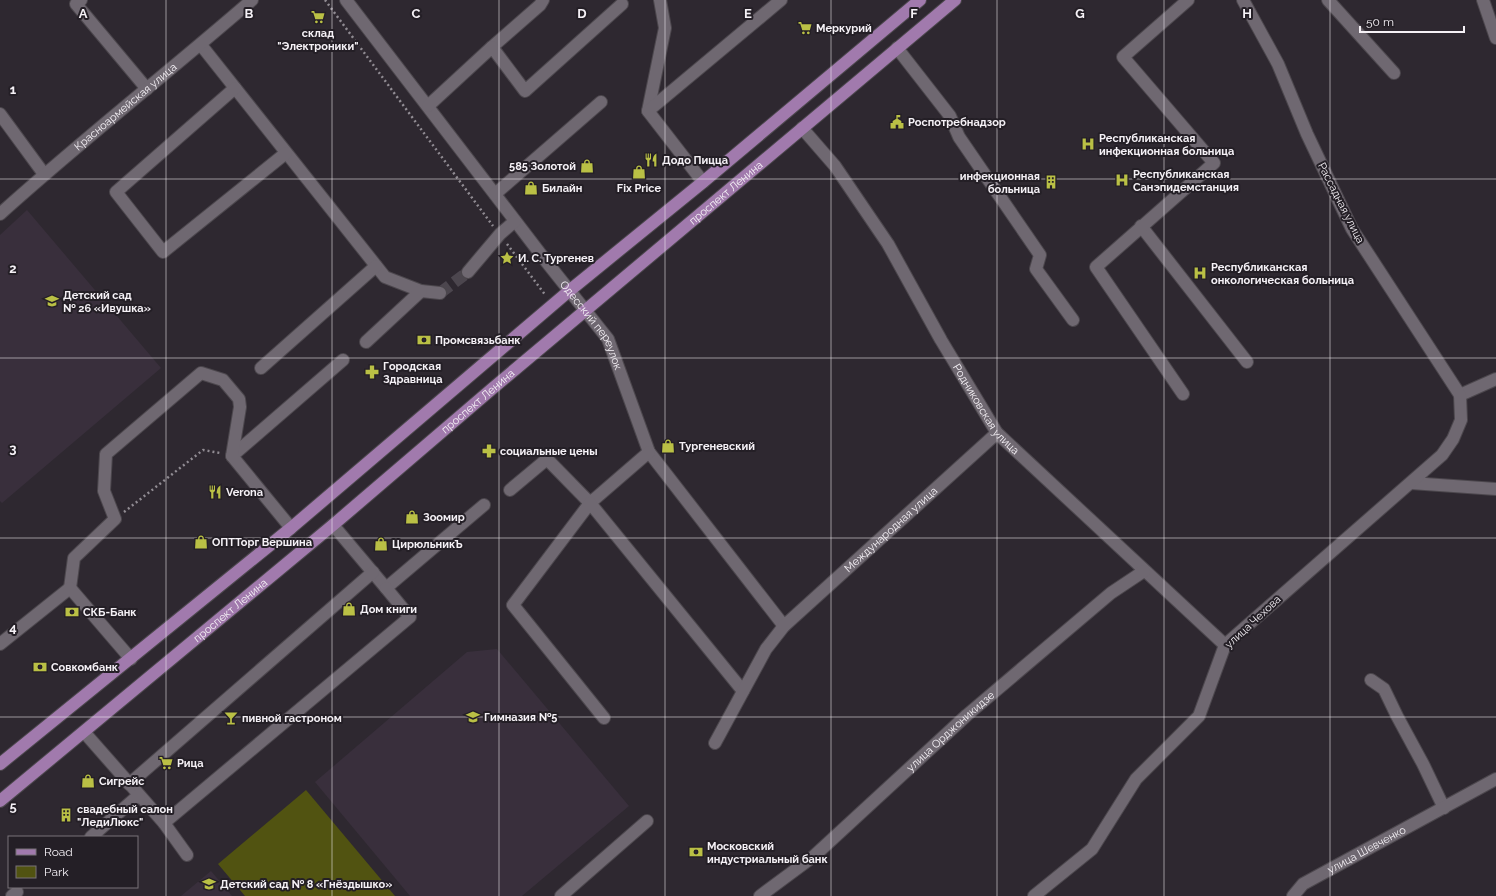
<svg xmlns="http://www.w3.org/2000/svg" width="1496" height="896" viewBox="0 0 1496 896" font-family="Raleway,sans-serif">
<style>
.built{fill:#392f3c}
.green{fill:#515311}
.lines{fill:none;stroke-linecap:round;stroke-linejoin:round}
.minor-tunnel{stroke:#4c464e;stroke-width:12;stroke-dasharray:12 6;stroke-linecap:butt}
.minor-casing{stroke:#4c474d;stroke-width:14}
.major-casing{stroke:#4c474d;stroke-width:14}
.path{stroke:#918c93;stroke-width:2.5;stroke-dasharray:2 3;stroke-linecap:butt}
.minor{stroke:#6f6871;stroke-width:12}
.major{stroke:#a17aad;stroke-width:12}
.grid{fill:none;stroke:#f5f1f6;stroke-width:1;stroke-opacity:0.55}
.labels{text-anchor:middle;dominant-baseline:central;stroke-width:4;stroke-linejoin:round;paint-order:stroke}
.poi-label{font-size:11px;font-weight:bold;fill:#f5f1f6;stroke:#241f26;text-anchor:start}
.street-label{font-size:11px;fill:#f5f1f6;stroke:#241f26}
.grid-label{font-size:13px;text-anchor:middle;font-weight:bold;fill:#f5f1f6;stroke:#241f26;stroke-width:4;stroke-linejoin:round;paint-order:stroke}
</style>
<rect width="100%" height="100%" fill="#2e2830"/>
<g class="built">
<path d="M27,210L161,368L2,503L0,501V235Z"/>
<path d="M497,649L629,806L522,896H410L315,782L467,652Z"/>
<path d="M211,871L232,896H181Z"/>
</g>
<path class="green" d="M306,790L395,896H245L218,864Z"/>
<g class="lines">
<path class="minor-tunnel" d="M440,293L468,272"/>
<g class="minor-casing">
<g id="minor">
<path d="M81,0L76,4L147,89"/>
<path id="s1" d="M346,0L549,265L608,339L649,452L784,626"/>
<path d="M1328,0L1394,73"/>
<path d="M1483,0L1496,38"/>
<path d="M201,45L385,277L421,291L440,293"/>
<path d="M492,47L540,5L543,0"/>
<path d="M897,48L950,116L959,137L1040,255L1036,269L1073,320"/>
<path d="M235,88L116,192L163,252L286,153"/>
<path d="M428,106L492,47L525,91L622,4"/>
<path d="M648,111L665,28L660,0"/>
<path d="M0,114L44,174"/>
<path id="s2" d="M802,128L835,166L888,244L941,340L997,433L1225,645"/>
<path d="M703,182L648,111L781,0"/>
<path d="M495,194L601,102"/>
<path id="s3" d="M0,214C82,140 169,72 252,0"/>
<path d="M1141,226L1247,362"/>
<path d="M468,272L500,234L515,221"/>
<path d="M366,342L421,291"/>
<path d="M261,368L376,266"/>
<path d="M1183,394L1096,267L1214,163L1123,57L1188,0"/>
<path d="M1460,395L1496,379"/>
<path d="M232,456L343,360"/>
<path d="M1411,483L1496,489"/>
<path d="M510,490L547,459L590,503L649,452"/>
<path d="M333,525L386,588L484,505"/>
<path d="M70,588L74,558L115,519L104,491L106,454L201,373L223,380L239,399L240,407L232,456L291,528"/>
<path d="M0,644L70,588L131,659"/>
<path d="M1371,680L1384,689L1397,716L1423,764L1444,808"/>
<path d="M604,718L513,605L590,503L743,691"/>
<path d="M84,732L164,823L410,617L386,588"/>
<path id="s4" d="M715,743L766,649L784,626L997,433"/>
<path d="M129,784L373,572"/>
<path d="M164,823L187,855"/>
<path d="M91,837L139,795"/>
<path d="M12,896L17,892"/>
<path d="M561,896L647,821"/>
<path id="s5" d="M760,896L814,856L967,715L1111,593L1144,571"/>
<path d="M1034,896L1092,849L1136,779L1199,716L1225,645L1442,455L1453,439L1461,420L1460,395L1352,229L1307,134L1278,64L1243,0"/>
<path id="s6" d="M1293,896L1303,884L1496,779"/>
</g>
</g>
<g class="major-casing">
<g id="major">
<path d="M0,764L291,528L569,291L703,182L920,0"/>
<path id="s7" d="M0,801L333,525L493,388L955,0"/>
</g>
</g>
<g class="path">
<path d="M325,0L493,226"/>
<path d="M507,244L546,296"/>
<path d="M124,512L203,450L220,453"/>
</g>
<use href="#minor" class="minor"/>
<use href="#major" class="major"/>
</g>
<path class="grid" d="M166,0V896M332,0V896M499,0V896M665,0V896M831,0V896M997,0V896M1164,0V896M1330,0V896M0,179H1496M0,358H1496M0,538H1496M0,717H1496"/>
<defs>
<g id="supermarket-bare" transform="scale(1.08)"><path d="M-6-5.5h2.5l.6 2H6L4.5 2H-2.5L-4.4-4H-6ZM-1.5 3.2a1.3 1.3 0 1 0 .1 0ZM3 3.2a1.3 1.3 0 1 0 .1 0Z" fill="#bac045" stroke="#241f26" stroke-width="2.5" paint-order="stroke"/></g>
<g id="civic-bare" transform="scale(1.08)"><path d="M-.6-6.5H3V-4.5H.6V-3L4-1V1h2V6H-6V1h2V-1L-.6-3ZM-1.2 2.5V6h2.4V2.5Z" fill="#bac045" stroke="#241f26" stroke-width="2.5" paint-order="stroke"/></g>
<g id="hospital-bare" transform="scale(1.08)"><path d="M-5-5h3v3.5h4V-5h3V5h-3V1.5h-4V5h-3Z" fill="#bac045" stroke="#241f26" stroke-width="2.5" paint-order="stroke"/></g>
<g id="restaurant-bare" transform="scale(1.08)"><path d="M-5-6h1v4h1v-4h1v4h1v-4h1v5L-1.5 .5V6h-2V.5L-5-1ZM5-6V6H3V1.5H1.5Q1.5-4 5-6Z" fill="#bac045" stroke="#241f26" stroke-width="2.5" paint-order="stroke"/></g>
<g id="shop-bare" transform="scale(1.08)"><path d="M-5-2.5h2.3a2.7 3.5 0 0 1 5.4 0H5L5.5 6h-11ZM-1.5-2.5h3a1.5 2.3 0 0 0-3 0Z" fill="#bac045" stroke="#241f26" stroke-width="2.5" paint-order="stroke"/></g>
<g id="building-bare" transform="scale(1.08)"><path d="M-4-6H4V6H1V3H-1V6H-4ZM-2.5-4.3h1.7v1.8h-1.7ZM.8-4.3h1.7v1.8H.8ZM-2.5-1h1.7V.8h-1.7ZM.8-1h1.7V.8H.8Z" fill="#bac045" stroke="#241f26" stroke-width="2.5" paint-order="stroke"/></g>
<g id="sight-bare" transform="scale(1.08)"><path d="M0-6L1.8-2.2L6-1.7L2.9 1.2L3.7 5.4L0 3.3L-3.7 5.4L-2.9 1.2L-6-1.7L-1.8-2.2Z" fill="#bac045" stroke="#241f26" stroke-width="2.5" paint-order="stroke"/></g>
<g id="school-bare" transform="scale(1.08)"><path d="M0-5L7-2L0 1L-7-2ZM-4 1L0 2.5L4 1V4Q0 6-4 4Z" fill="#bac045" stroke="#241f26" stroke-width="2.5" paint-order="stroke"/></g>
<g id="bank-bare" transform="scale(1.08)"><path d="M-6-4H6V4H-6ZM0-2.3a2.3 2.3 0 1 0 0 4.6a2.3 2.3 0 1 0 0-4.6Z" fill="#bac045" stroke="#241f26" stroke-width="2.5" paint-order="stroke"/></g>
<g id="pharmacy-bare" transform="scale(1.08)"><path d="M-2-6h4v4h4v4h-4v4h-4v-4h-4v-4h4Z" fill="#bac045" stroke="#241f26" stroke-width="2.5" paint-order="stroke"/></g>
<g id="bar-bare" transform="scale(1.08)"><path d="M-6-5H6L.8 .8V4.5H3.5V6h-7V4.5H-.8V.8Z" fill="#bac045" stroke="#241f26" stroke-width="2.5" paint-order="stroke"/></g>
</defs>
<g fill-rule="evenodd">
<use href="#supermarket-bare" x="318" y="17"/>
<use href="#supermarket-bare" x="805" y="28"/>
<use href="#civic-bare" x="897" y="122"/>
<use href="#hospital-bare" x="1088" y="144"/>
<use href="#restaurant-bare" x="651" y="160"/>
<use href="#shop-bare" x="587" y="166"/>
<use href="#shop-bare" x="639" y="172"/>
<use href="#hospital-bare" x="1122" y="180"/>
<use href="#building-bare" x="1051" y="182"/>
<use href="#shop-bare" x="531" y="188"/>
<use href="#sight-bare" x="507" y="258"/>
<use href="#hospital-bare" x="1200" y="273"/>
<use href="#school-bare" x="52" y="301"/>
<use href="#bank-bare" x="424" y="340"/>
<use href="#pharmacy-bare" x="372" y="372"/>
<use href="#shop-bare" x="668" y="446"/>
<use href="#pharmacy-bare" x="489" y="451"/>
<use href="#restaurant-bare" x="215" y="492"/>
<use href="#shop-bare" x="412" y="517"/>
<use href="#shop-bare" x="201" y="542"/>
<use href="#shop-bare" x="381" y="544"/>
<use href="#shop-bare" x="349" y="609"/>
<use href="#bank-bare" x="72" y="612"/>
<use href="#bank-bare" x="40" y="667"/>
<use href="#school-bare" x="473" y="717"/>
<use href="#bar-bare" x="231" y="718"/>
<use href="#supermarket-bare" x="166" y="763"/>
<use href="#shop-bare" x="88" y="781"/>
<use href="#building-bare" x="66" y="815"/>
<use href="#bank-bare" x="696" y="852"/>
<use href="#school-bare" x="209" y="884"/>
</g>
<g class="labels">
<g class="poi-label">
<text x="816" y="28">Меркурий</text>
<text x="318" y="33" text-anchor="middle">склад<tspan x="318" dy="13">"Электроники"</tspan></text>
<text x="908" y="122">Роспотребнадзор</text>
<text x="1099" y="138">Республиканская<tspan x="1099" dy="13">инфекционная больница</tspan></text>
<text x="662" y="160">Додо Пицца</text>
<text x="576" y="166" text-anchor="end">585 Золотой</text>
<text x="1133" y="174">Республиканская<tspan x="1133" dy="13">Санэпидемстанция</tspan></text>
<text x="1040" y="176" text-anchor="end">инфекционная<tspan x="1040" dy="13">больница</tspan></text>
<text x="542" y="188">Билайн</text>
<text x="639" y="188" text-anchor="middle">Fix Price</text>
<text x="518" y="258">И. С. Тургенев</text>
<text x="1211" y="267">Республиканская<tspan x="1211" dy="13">онкологическая больница</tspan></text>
<text x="63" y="295">Детский сад<tspan x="63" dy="13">№ 26 «Ивушка»</tspan></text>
<text x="435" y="340">Промсвязьбанк</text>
<text x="383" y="366">Городская<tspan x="383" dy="13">Здравница</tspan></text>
<text x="679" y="446">Тургеневский</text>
<text x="500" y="451">социальные цены</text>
<text x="226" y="492">Verona</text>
<text x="423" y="517">Зоомир</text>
<text x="212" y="542">ОПТТорг Вершина</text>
<text x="392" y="544">ЦирюльникЪ</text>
<text x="360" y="609">Дом книги</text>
<text x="83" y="612">СКБ-Банк</text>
<text x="51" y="667">Совкомбанк</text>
<text x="484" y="717">Гимназия №5</text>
<text x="242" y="718">пивной гастроном</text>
<text x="177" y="763">Рица</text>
<text x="99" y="781">Сигрейс</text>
<text x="77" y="809">свадебный салон<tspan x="77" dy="13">"ЛедиЛюкс"</tspan></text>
<text x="707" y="846">Московский<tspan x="707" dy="13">индустриальный банк</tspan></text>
<text x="220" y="884">Детский сад № 8 «Гнёздышко»</text>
</g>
<g class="street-label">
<text stroke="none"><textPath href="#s3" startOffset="165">Красноармейская улица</textPath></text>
<text stroke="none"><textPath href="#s7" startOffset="947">проспект Ленина</textPath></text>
<text transform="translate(1341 203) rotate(63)">Рассадная улица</text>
<text stroke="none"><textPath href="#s1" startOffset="408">Одесский переулок</textPath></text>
<text stroke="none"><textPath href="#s7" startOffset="623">проспект Ленина</textPath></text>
<text stroke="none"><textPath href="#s2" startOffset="337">Родниковская улица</textPath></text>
<text stroke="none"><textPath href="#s4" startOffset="280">Международная улица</textPath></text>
<text stroke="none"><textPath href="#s7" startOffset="299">проспект Ленина</textPath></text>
<text transform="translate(1253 622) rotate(-43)">улица Чехова</text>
<text stroke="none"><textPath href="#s5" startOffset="252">улица Орджоникидзе</textPath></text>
<text stroke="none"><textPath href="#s6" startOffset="88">улица Шевченко</textPath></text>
</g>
</g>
<g class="grid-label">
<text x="83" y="18">A</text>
<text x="249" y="18">B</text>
<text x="416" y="18">C</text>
<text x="582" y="18">D</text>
<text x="748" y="18">E</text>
<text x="914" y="18">F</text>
<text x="1080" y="18">G</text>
<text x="1247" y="18">H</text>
<text x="13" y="94">1</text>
<text x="13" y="273">2</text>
<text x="13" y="453">3</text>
<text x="13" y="632">4</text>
<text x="13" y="811">5</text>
</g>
<rect x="8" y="836" width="130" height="52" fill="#241f26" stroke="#787379"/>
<rect x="16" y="849" width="20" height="6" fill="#a17aad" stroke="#787379"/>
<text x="44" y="856" font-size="12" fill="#f5f1f6">Road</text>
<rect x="16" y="866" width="20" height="12" fill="#515311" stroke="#787379"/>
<text x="44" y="876" font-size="12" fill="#f5f1f6">Park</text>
<path d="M1360 26v6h104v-6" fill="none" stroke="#f5f1f6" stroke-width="2"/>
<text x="1366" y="26" font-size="12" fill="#f5f1f6" stroke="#241f26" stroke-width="3" paint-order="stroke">50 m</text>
</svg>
